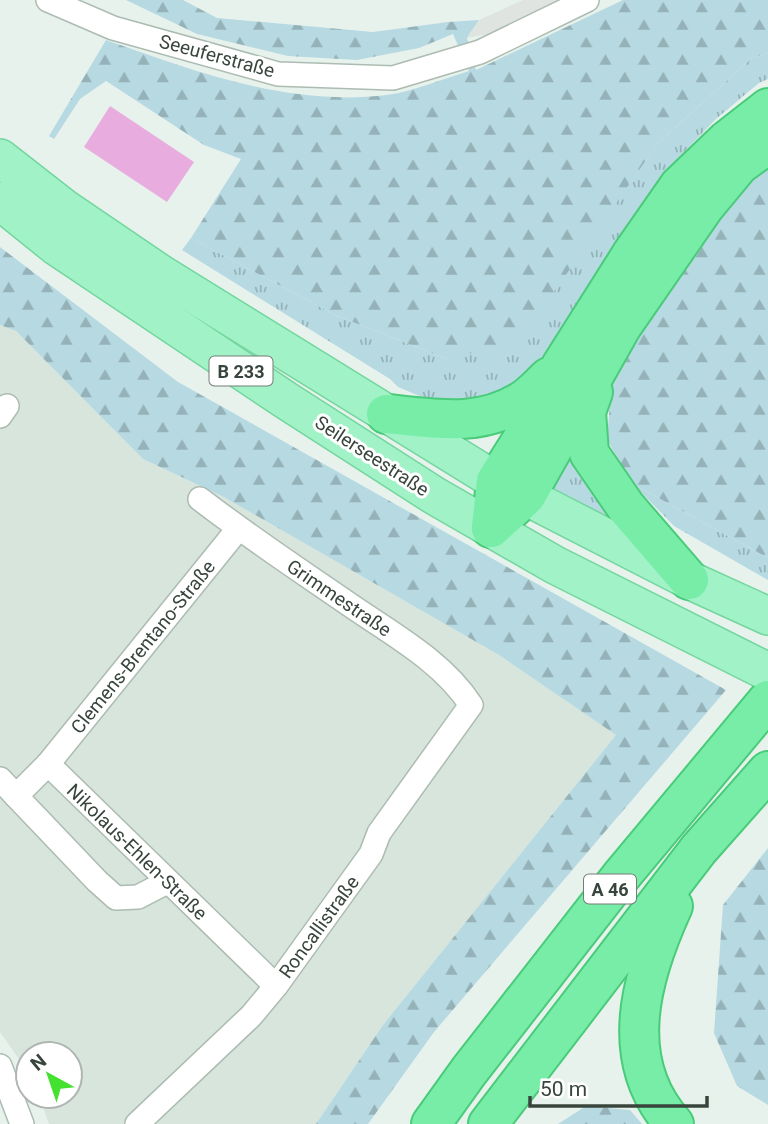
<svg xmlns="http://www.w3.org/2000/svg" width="768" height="1124" viewBox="0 0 768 1124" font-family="Roboto,sans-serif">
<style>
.residential{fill:#d7e5dd}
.grass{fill:url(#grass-tufts)}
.forest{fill:url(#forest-firs)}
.parking{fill:#e0e4e1}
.water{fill:#e8acdf}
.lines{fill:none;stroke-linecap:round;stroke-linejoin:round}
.minor-casing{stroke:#acbcb2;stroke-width:26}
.primary-casing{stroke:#73d69e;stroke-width:40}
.motorway-casing{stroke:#49cb7a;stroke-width:42}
.minor{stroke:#fff;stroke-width:23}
.primary{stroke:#a1f2c6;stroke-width:37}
.motorway{stroke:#78eda8;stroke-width:38}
.labels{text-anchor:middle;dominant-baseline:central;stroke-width:6;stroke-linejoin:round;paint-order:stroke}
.shield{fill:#fff;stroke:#747d76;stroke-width:2}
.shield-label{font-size:18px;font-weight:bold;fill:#38453c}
.street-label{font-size:19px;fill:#38453c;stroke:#fff}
</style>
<defs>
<pattern id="grass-tufts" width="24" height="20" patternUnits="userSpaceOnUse" patternTransform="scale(1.75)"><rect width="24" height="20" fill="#b6d9e2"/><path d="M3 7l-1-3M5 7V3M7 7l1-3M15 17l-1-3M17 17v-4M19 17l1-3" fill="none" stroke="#95b2b8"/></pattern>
<pattern id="forest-firs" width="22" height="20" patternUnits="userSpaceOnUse" patternTransform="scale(1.75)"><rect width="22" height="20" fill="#b6d9e2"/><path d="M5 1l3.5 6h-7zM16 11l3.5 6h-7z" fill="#95b2b8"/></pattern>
</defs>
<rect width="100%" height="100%" fill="#e8f2ed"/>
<path class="residential" d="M0,325L16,331L143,459L222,496L499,655L616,735L383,1025L316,1124H49L39,1096H70V1054H28V1072L0,1032Z"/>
<g class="grass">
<path d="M768,53V79L759,83L716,119L664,173L554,342L527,377L488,402L446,407L398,387L390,379L182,250L191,238L335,315L447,359L597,229L658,143L752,58Z"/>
<path d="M568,439L616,522L549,486Z"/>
<path d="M633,484L768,558V580L674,526Z"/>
</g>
<g class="forest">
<path d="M126,0H183L217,18L373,32L448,22L479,20L467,38L476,70L623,0H768V53L752,58L658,143L519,342L447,359L335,315L191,238L241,159L204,145L106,81L80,99L54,139L49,136L106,40C197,72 289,107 387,95C414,91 443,79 469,71L453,34L419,48L357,60L288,56L197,34Z"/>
<path d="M768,164V558L633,484L607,440L612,376L743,181Z"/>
<path d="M0,247L178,382L726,690L434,1032L368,1124H316L383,1025L616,735L499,655L222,496L143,459L16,331L0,325Z"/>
<path d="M768,848V1105L737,1086L714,1033L723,905Z"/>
<path d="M586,1106L630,1110L642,1124H558Z"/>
</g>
<path class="parking" d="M523,0H565L489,34L467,38L479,20Z"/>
<path class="water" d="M110,106L194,162L167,202L84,147Z"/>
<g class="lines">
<g class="minor-casing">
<g id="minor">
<path d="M48,0L113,28L278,74L393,78L480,52L587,0"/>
<path d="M0,416L7,406"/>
<path d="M48,764L238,529"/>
<path d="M0,779L16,796L48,764L276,986"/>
<path d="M16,796L97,881L116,898L138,897L167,882"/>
<path d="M0,1066L22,1124"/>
<path d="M137,1124L251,1016L276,986L371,854L379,833L471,705C443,662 394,635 353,607C301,571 249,537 200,499"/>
</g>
</g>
<g class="primary-casing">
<g id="primary">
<path d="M0,158L64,208L161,274L496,481L689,580L768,616"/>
<path d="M0,201L57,247L287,401L435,496L555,565L768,672"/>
</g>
</g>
<g class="motorway-casing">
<g id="motorway">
<path d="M593,392L586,412L589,453L626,507L689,580"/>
<path d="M386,414C433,418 477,428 520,402C531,396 540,385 549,377"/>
<path d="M491,528L496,481L520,443L561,366L633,252L679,186L727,140L768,108"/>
<path d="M491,528L526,496L622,326L705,206L739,165L768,144"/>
<path d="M673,906C641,976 616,1060 674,1124"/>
<path d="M431,1124L469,1071L622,875L768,700"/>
<path d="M488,1124L699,849L768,771"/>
</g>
</g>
<use href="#minor" class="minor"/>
<use href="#primary" class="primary"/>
<use href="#motorway" class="motorway"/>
</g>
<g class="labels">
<g class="shield">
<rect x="209.5" y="356.5" width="63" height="29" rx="5"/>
<rect x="584" y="874.5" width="52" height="29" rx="5"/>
</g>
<g class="shield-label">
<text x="241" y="371">B 233</text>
<text x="610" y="889">A 46</text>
</g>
<g class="street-label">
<text transform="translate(217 56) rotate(15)">Seeuferstraße</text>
<text transform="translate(372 456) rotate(33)">Seilerseestraße</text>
<text transform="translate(339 598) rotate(34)">Grimmestraße</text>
<text transform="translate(143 647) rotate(-51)">Clemens-Brentano-Straße</text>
<text transform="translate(137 852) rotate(44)">Nikolaus-Ehlen-Straße</text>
<text transform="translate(319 927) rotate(-54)">Roncallistraße</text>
</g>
</g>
<g transform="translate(49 1075) rotate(320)"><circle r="33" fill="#ffffff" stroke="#afb5b1" stroke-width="2"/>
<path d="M0-5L12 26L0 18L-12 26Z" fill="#44e131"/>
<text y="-10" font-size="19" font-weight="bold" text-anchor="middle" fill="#38453c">N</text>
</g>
<path d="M530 1096v10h177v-10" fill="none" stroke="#38453c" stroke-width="3.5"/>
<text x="540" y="1096" font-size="21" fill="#38453c" stroke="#ffffff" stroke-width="5" paint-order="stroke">50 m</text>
</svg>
